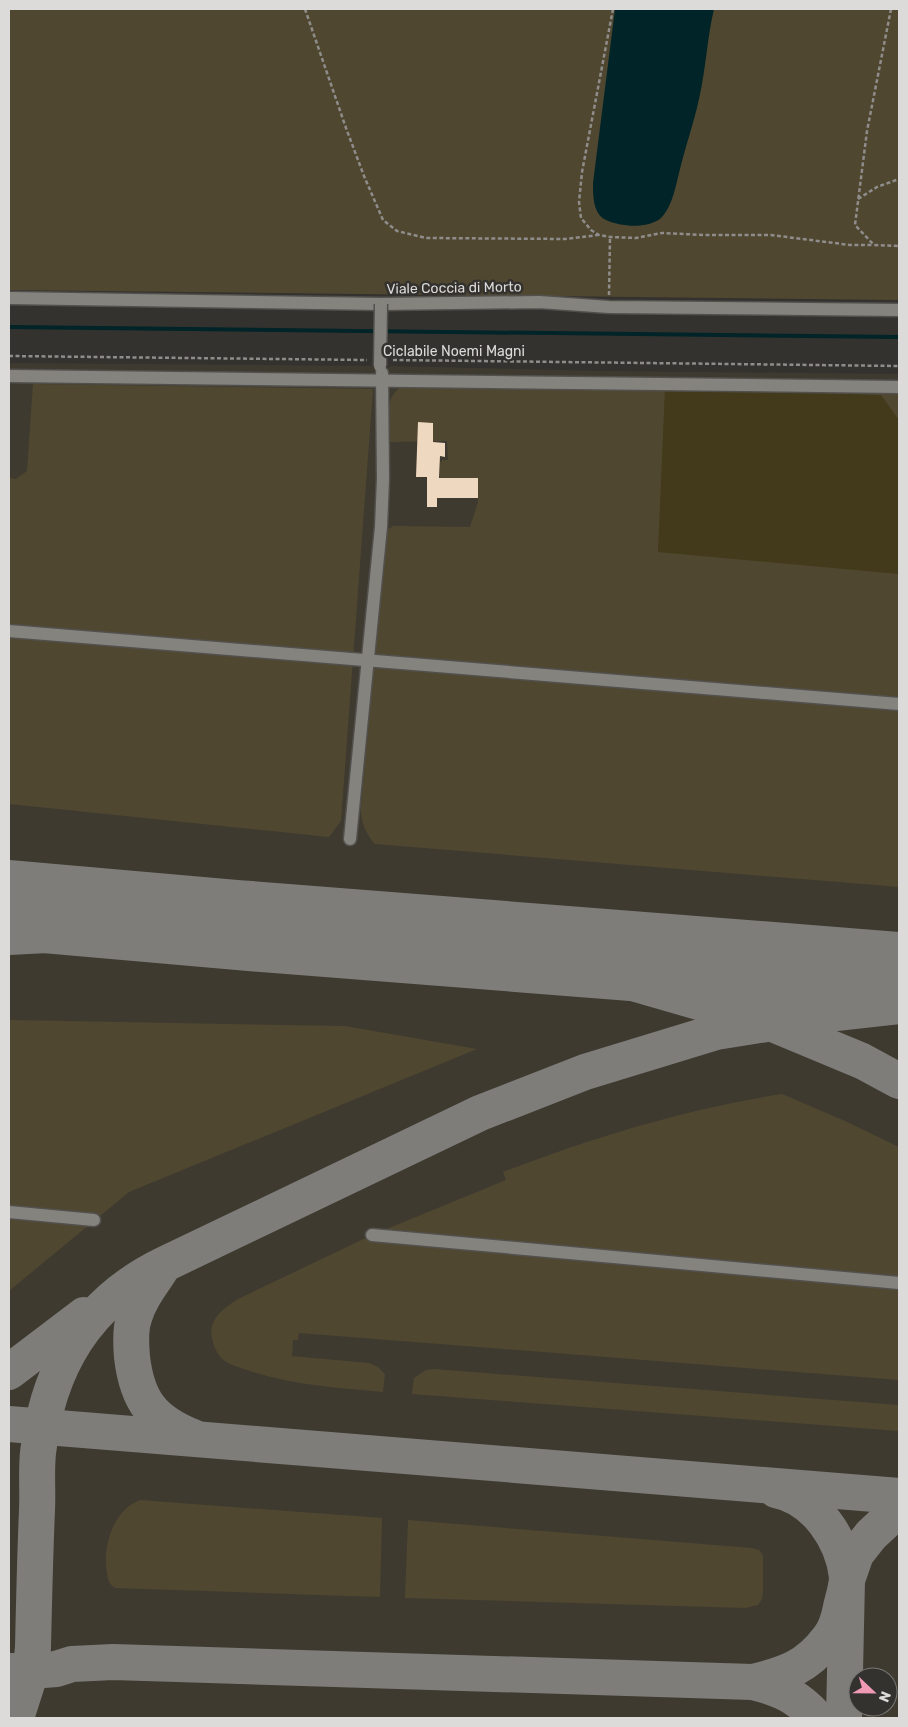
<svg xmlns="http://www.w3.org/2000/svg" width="908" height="1727" viewBox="0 0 908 1727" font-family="Rubik,sans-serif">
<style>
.built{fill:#3e3a30;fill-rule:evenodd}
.green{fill:#504730}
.sand{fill:#423a1a}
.water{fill:#002427}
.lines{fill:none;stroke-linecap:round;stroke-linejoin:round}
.stream{stroke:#002427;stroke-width:4}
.taxiway{stroke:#7e7d7a;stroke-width:36}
.runway{stroke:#7e7d7a;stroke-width:90}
.building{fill:#efd8c0}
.minor-casing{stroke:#52504d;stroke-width:15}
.path{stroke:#8f8d8b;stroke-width:2.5;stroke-dasharray:4 2.5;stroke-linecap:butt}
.minor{stroke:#85837e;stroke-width:12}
.minor-bridge-casing{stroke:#52504d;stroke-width:15;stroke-linecap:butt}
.minor-bridge{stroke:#85837e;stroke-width:12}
.labels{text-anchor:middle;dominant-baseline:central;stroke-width:5;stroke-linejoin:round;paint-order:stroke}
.street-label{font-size:14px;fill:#dcdbd9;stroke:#34322f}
</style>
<rect width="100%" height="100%" fill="#34322f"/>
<path class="built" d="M9,363L377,366L381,368L388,369L390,366L603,371L899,374V1718H9ZM858,1677H888V1707H858Z"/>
<g class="green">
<path d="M9,9H899V300L9,290Z"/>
<path d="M33,384L373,389L341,821L329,837L9,804V478L16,479L27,471Z"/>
<path d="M402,386L899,391V887L375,844C365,833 360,820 361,805L387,530L393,526L470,527L478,502V482H440V462H442V460H448L447,441L390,442C389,421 382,400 402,386Z"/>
<path d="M9,1020L345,1026L477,1049L129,1192L9,1291Z"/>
<path d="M782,1094L845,1121L899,1147V1380L299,1333L298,1340H293L292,1356L369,1363L378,1367L385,1374L383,1392C338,1388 293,1385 250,1371C242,1368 232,1366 225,1361C218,1356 213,1346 212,1338C208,1319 224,1308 238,1299L372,1235L506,1180L503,1172C594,1137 686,1109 782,1094Z"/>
<path d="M434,1369L899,1405V1431L412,1394L414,1378L426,1370Z"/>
<path d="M140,1500L382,1518L380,1597L116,1588C109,1585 108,1580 107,1573C102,1547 113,1510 140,1500Z"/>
<path d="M408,1520L752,1548L759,1550L763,1555V1592L762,1599L758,1605L745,1608L405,1598Z"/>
</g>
<path class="sand" d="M665,388L881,395L899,420V574L658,552Z"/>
<path class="water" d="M615,9H714C707,38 706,69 699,99C694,122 686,145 680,169C676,184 673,206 661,218C648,229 621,227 606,220C593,214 593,196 593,183Z"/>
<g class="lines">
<path class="stream" d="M9,327L899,337"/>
<g class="taxiway">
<path d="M9,937L237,925"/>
<path d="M401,937L629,982L768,1022L862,1061L899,1081"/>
<path d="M160,1271C150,1286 139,1300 134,1318C130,1329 131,1345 132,1357C137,1400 152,1421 193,1437"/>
<path d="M9,1372L84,1315"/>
<path d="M9,1424L899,1496"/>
<path d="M776,1490C816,1498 843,1540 847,1577C847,1587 843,1598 841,1607C839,1618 835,1631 828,1639C807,1667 786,1674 753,1682C781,1689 797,1696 817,1718"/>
<path d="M9,1671H31L56,1669L72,1664L113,1662L753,1682"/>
<path d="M16,1718L31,1671L33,1647C34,1602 35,1556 37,1510C38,1491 36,1472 38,1453C48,1367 86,1302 165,1264L480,1113L585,1072L716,1032L836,1013L899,1006"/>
<path d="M844,1718L847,1580L856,1554L871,1535L886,1521L899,1512"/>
</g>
<path class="runway" d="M9,905L237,925L899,977"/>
</g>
<path class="building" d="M418,422L433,423V442L445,443V457L440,456L439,478H478V498H437V507H427V477H416Z"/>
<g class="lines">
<g class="minor-casing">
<g id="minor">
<path d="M9,298L381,304L539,302L609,307L899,310"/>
<path d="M9,376L899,387"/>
<path d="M9,631L899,704"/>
<path d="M350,839L381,527L383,479L382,373"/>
<path d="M9,1212L94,1220"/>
<path d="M372,1235L899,1283"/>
</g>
</g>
<g class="path">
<path d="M305,9L346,128L364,176L383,220L397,231L426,238L565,239L598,235"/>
<path d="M613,9L582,172L579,202L581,218L591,230L599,235L610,237L636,238L662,233L703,235H771L850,245H874"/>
<path d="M891,9L867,131L855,225L874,245L899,246"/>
<path d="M858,199L877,187L899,179"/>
<path d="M609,295L610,237"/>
<path d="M9,356L367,360"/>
<path d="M393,360L899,366"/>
</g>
<use href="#minor" class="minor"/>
<g class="minor-bridge-casing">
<path id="minor-bridge" d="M380,366L381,304"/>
</g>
<use href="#minor-bridge" class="minor-bridge"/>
</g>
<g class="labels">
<g class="street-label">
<text transform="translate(454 288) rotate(-1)">Viale Coccia di Morto</text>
<text x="454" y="351">Ciclabile Noemi Magni</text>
</g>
</g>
<rect width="908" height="1727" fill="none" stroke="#dcdbd9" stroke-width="20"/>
<g transform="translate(873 1692) rotate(112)"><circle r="24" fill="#34322f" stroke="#777673"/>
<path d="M0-4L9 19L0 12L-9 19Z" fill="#f09ab6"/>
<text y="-8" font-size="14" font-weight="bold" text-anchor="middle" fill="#dcdbd9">N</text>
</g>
</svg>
